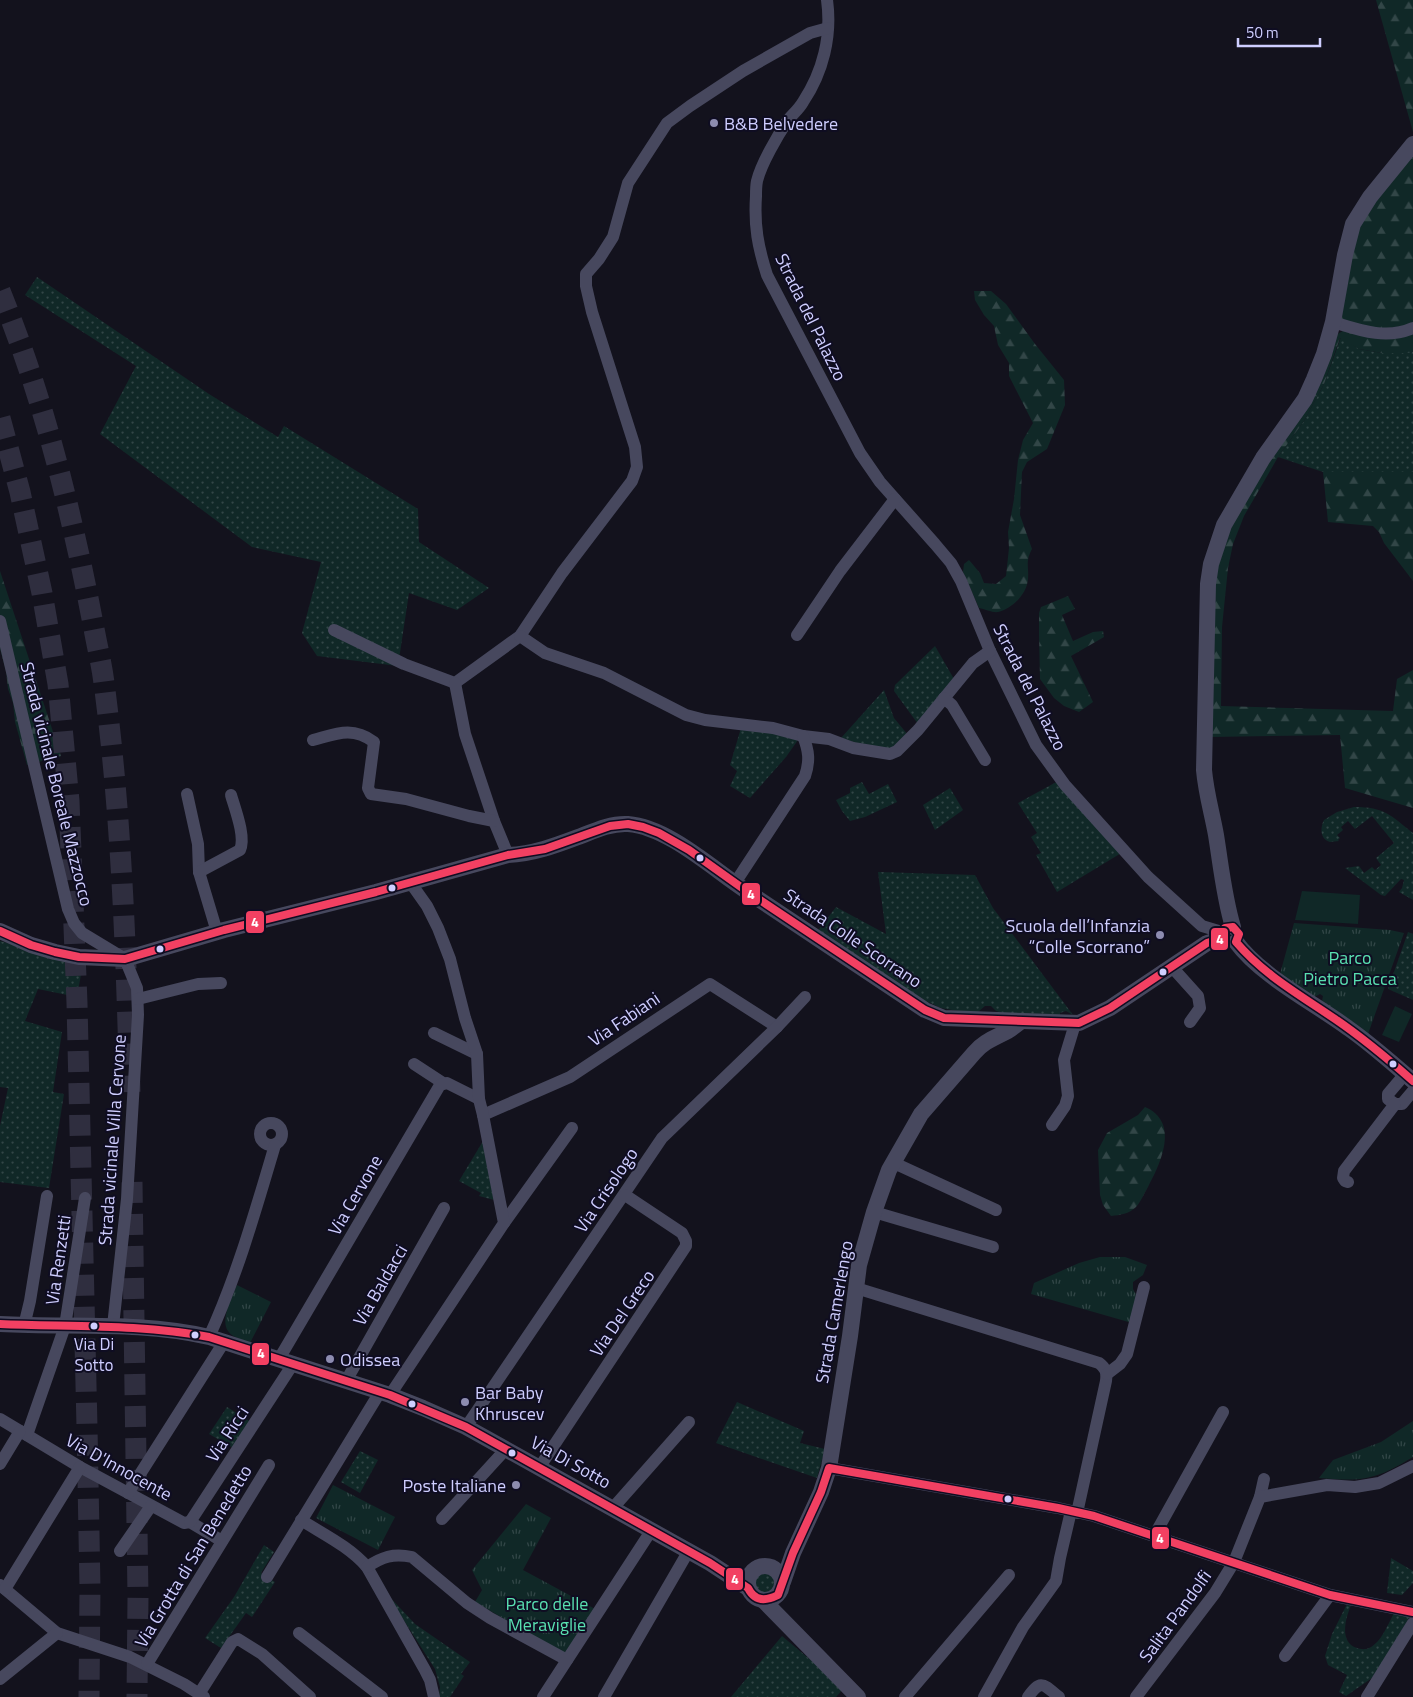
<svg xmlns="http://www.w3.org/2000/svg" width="1413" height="1697" viewBox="0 0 1413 1697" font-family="'Titillium Web',sans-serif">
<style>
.grass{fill:url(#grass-dots)}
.forest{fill:url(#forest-firs)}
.park{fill:url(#park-tufts)}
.pitch{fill:#102827}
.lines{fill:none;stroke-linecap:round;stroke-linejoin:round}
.trunk-tunnel{stroke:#2f2e3f;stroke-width:21;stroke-dasharray:21 11;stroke-linecap:butt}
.minor{stroke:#47485e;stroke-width:12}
.tertiary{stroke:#47485e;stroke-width:16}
.bus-1-casing{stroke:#0f0d22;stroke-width:11}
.bus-1{stroke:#f24062;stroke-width:8}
.poi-dot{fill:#8d8cb0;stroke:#0f0d22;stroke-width:2}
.bus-dot{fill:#cfceff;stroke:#0f0d22;stroke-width:2}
.labels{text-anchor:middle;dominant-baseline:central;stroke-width:4;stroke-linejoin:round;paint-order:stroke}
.bus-label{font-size:17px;fill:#cfceff;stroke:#0f0d22}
.poi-label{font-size:18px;fill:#cfceff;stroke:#0f0d22;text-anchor:start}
.street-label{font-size:18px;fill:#cfceff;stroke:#0f0d22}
.park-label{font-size:18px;fill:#59e0b1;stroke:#0f0d22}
.line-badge{stroke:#0f0d22;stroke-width:2}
.badge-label{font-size:14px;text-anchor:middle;font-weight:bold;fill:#fff}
</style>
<defs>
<pattern id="grass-dots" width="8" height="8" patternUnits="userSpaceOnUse" patternTransform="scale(1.25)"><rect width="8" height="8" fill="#102827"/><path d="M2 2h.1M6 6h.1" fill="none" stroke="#324647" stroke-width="1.8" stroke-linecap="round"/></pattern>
<pattern id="forest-firs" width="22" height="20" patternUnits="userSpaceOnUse" patternTransform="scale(1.25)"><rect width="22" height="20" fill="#102827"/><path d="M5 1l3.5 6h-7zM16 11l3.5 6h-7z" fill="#324647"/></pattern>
<pattern id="park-tufts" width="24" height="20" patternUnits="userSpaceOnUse" patternTransform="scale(1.25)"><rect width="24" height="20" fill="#102827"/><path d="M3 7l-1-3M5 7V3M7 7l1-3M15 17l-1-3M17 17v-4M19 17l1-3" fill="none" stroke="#324647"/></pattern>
</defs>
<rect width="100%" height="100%" fill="#13121d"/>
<g class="grass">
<path d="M37,277L209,394L278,437L284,426L418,509L419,542L489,588L457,610L409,593L398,666L317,656L302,633L321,562L252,547L100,434L136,366L25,295Z"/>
<path d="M1341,337L1359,349L1382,353H1411L1413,351V472H1323L1278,457L1304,421L1324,384Z"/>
<path d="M935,646L954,679L918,724L894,691L895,685Z"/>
<path d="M884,690L894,718L908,735C902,740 895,747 888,749C876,751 853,741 841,738Z"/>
<path d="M741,728L766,730L798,740L786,757L750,798L730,786L737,771L730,765Z"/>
<path d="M1060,780L1123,852L1057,892L1036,855L1041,853L1031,837L1037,833L1018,803Z"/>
<path d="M862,782L869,794L888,784L897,802L865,817L850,821L842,811L836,800L850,793V788Z"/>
<path d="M950,788L963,810L935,830L923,805Z"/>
<path d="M1354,807C1385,807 1390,815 1413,833V900L1399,892L1402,888L1404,880L1401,879L1385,896L1381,895L1345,868L1359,866L1364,873L1372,867L1375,870L1381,865L1376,858L1394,843L1372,816L1355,829L1348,821L1341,827L1343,830L1337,835L1340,838L1338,840L1339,841L1330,842C1320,839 1320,828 1324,820L1337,812Z"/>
<path d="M878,872L975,875L993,908L1073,1015L1066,1011L1060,1013V1016L1005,1014L996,1011L991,1006H985L978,1012L958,1011L941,1008L915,996L816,933L836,907L886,934Z"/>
<path d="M1408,932L1413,934V1000L1388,989Z"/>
<path d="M0,941L83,963L77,997L38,989L25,1021L62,1032L53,1092L64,1094L49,1188L0,1182V1126L8,1088L0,1087Z"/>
<path d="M483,1141L494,1200L479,1196L481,1193L459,1181Z"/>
<path d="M737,1402L804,1431L800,1443L825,1449L817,1478L716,1443Z"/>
<path d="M227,1407L251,1422L235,1449L209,1434Z"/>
<path d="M360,1451L378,1460L360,1493L341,1482Z"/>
<path d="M264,1545L274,1552L261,1573L275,1582L252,1617L246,1613L221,1648L205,1638L234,1597Z"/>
<path d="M1391,1558L1413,1571V1583L1402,1595L1387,1593Z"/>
<circle cx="765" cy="1583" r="11"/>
<path d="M387,1594L415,1624L470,1662L461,1674L464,1676L450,1697H439L440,1687L435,1669Z"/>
<path d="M1348,1602L1352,1603C1346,1616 1338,1642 1357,1648C1360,1649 1365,1650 1369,1648C1381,1643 1388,1624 1394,1613L1410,1617L1375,1676L1346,1696L1339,1692L1347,1675L1328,1665L1325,1656L1332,1634Z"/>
<path d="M782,1636L844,1688L836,1697H731Z"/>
</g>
<g class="forest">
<path d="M1376,0H1413V132Z"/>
<path d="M1413,149V351L1411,353H1382L1359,349L1340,338L1324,384L1304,421L1278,457L1244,516L1233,544L1228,568L1222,627L1221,706L1393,711L1397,679L1413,670V808L1345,788L1340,735L1209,737L1213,580L1228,529L1336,335L1346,329L1333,322L1357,225Z"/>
<path d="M974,291H991L1006,304L1035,344L1064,380L1065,405L1047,449L1027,462L1022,472L1020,515L1032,549C1025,562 1029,566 1028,579C1027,594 1012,609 998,612C993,613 985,609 979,608L963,572L964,564L969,560L980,573L984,583L996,584L1006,576L1009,548L1008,532L1014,499L1018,460L1023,440L1033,423L1009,376V363L998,345L994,326L984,315L975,300Z"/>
<path d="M1323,472H1413V581L1384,543L1379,532L1373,526L1328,522Z"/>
<path d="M0,571L61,756L27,765L15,722L13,703L8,689L6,671L0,649Z"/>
<path d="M1068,596L1075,609L1062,615L1073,641L1093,632L1103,631L1104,637L1071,656L1093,702L1079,712L1064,706L1054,698L1040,679L1039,635V613L1041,607Z"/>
<path d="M1145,1107C1180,1122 1161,1163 1148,1187C1144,1193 1141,1202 1136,1207C1129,1214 1120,1215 1111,1216L1103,1205L1100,1195L1098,1150L1107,1133L1138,1115Z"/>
</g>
<g class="park">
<path d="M1294,923L1390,930L1404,933L1368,1034L1322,1001L1323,996L1320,994L1314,997L1280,974Z"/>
<path d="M1100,1257H1125L1147,1265L1143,1275L1133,1282V1289L1138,1298L1132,1323L1031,1294L1034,1283L1079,1263Z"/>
<path d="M237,1285L271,1302L250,1343C243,1340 233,1338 228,1331C220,1320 232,1296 237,1285Z"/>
<path d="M1413,1421V1457C1398,1466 1383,1475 1366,1478C1351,1481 1334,1479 1319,1478L1333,1460L1381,1442Z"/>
<path d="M333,1485L395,1517L378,1550L316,1518Z"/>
<path d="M526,1504L551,1518L523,1570L597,1610L567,1655L475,1602L482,1590L472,1570Z"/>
</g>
<g class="pitch">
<path d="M1302,891L1360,895L1358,924L1295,920Z"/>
<path d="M1395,1006L1412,1014L1399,1042L1382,1035Z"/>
</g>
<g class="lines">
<g class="trunk-tunnel">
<path d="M0,291C33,372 57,456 76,542C83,572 89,603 95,634C98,650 102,666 104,683C122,818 126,955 130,1092"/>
<path d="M0,418L20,492L42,593L58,684L69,801L77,1003L87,1427L90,1588L89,1697"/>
<path d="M132,1182L138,1597L137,1697"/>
</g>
<g class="minor">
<path d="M827,0C832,36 823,72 803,102C799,109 793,114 788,120C778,135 761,164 757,181C756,186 756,192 756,196C754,226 758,247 767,275L860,453L880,482L935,544L951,563L961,581L990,651L1036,745L1065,785L1148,877L1202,926L1222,932"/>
<path d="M1333,322C1359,330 1386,340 1413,328"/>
<path d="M0,621L68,909L74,923L82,933L125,959L137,988L138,1015L127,1199L113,1326"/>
<path d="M334,630L404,664L455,683L520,636L562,573L632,481L637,467L635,447L592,312L586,286V274L599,259L613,237L628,183L667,123L690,106L743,71L810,33L828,28"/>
<path d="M797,635L840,571L895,499"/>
<path d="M520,636L545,653L604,673L686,715L705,720L773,728L803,736L829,739L853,748L890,754L897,751L918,730L973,663L990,651"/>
<path d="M455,683L465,734L494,821L508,855"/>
<path d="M944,698L952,705L985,760"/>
<path d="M313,740C336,734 352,726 374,742L368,788L371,794L406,799L469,816L494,821"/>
<path d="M187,794L198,844L199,872L217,932"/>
<path d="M199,872L240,850C246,837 235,809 231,795"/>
<path d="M735,883L805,776C810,761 809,751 803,736"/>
<path d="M1171,966L1198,996L1200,1008L1190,1022"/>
<path d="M138,999L198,984L221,983"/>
<path d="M434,1033L477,1054"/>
<path d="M414,1064L443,1083"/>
<path d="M1405,1074L1388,1094V1099L1395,1104H1402L1413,1091"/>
<path d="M483,1115L570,1077L710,984L777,1027"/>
<circle cx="271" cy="1134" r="11"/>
<path d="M1052,1125L1065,1106L1068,1096L1064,1060L1075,1024"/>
<path d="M894,1163L996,1210"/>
<path d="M1348,1182L1345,1181L1343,1178L1344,1171L1395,1104"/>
<path d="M874,1212L993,1247"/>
<path d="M504,1223L572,1128"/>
<path d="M856,1288L1099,1363C1106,1368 1107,1373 1106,1381L1077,1513"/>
<path d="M24,1326L30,1301L47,1196"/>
<path d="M209,1337C237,1276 256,1209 275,1145"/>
<path d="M279,1359L440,1085L447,1083L479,1099"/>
<path d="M1107,1374L1120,1364L1127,1354L1144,1287"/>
<path d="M346,1381L444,1208"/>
<path d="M390,1395L504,1223L483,1115L479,1099L477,1054L465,1018L450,959L438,928L427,906L410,882"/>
<path d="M0,1419L80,1467L184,1523L190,1522L222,1541"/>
<path d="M466,1427L662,1138L777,1027L805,997"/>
<path d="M27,1435L65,1326L85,1198"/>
<path d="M0,1464L20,1431"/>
<path d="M539,1468L686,1246V1241L682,1233L625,1195"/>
<path d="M829,1468L1058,1508L1094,1516L1330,1595L1413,1612"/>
<path d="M128,1493L224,1342"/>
<path d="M1260,1497L1264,1479"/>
<path d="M612,1509L689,1422"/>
<path d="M442,1519L506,1449"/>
<path d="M301,1520C323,1534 350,1547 367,1567L425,1670L430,1680L434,1697"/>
<path d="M190,1522L293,1364"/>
<path d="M1154,1536L1223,1412"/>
<path d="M120,1551L151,1506"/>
<path d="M367,1567C382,1557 393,1553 412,1557L467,1603L490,1618L567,1660"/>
<path d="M267,1577L380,1392"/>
<path d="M0,1585L57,1633L130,1657L184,1684L204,1697"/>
<path d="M5,1589L80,1467"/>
<path d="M299,1633L382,1697"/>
<path d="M1285,1656L1330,1595"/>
<path d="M147,1664L269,1465"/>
<path d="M0,1679L57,1633"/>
<path d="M199,1694L232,1642L238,1639L262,1654L310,1697"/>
<path d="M543,1697L651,1531"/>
<path d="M604,1697L688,1552"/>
<path d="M905,1697L1009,1575"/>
<path d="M984,1697L1023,1627L1056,1581L1060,1558L1071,1511"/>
<path d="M1028,1697C1041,1679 1043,1684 1059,1697"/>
<path d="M1136,1697L1215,1593L1234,1562L1260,1497L1327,1485L1355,1487L1379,1483L1413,1466"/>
<path d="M1367,1697L1413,1623"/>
</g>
<g class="tertiary">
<path d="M1233,927C1224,897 1221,866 1216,835C1212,813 1206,793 1204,770L1208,584L1211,564L1224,525L1263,458L1305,399L1314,379L1324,354L1333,322L1345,255L1353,224L1370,197L1413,144"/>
<path d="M0,931L31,945L55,952L79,957L125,959L224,930L376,892L508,855C534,854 557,845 581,836C596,830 612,823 628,824C668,827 713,869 745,890C805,930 865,970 925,1010L944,1018L1079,1023L1110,1008L1207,943L1222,938"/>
<path d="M1236,942C1261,976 1314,1003 1348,1028C1371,1044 1392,1063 1413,1081"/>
<path d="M0,1324C71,1328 139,1321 209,1337L390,1395L423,1408L466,1427L710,1563L748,1588"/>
<circle cx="765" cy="1583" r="17"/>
<path d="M783,1582L793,1553L821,1492L829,1468L850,1336L859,1265L874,1212L889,1170L921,1114L974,1053C984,1041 995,1038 1008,1031C1013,1028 1017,1024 1022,1021"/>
<path d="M763,1600L858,1697"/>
</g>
<g class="bus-1-casing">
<g id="bus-1">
<path d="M0,931L31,945L55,952L79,957L125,959L224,930L376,892L508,855L545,849L610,826L628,824L643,827L659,833L689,850L745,890L925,1010L944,1018L1079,1023L1110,1008L1207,943L1222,938V932L1225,928L1233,927L1239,934L1236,942C1264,975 1300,995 1335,1019C1363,1038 1388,1059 1413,1081"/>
<path d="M0,1324C70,1327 140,1324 209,1337L390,1395L466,1427L710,1563L748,1588C755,1602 766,1601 778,1595L793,1553L821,1492L829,1468L1058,1508L1094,1516L1330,1595L1413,1612"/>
</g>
</g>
<use href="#bus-1" class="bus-1"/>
</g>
<g class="poi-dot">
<circle cx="714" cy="123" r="5"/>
<circle cx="1160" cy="935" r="5"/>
<circle cx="330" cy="1359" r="5"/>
<circle cx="465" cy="1402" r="5"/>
<circle cx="516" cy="1485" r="5"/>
</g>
<g class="bus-dot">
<circle cx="700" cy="858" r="4.5"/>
<circle cx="392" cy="888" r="4.5"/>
<circle cx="160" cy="949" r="4.5"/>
<circle cx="1163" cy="972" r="4.5"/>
<circle cx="1393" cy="1064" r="4.5"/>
<circle cx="94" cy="1326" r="4.5"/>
<circle cx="195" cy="1335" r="4.5"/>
<circle cx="412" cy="1404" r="4.5"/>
<circle cx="512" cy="1453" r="4.5"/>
<circle cx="1008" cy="1499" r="4.5"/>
</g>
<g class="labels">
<g class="bus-label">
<text x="94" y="1344">Via Di<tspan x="94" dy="21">Sotto</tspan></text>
</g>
<g class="poi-label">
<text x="724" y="123">B&amp;B Belvedere</text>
<text x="1150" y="925" text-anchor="end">Scuola dell’Infanzia<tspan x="1150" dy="21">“Colle Scorrano”</tspan></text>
<text x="340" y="1359">Odissea</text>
<text x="475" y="1392">Bar Baby<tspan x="475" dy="21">Khruscev</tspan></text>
<text x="506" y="1485" text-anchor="end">Poste Italiane</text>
</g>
<g class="street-label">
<text transform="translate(811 317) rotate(64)">Strada del Palazzo</text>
<text transform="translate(1030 687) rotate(63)">Strada del Palazzo</text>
<text transform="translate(57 784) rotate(76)">Strada vicinale Boreale Mazzocco</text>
<text transform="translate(853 938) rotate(34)">Strada Colle Scorrano</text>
<text transform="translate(624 1019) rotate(-34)">Via Fabiani</text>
<text transform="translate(112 1140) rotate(-86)">Strada vicinale Villa Cervone</text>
<text transform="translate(606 1190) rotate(-56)">Via Crisologo</text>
<text transform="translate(355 1195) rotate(-60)">Via Cervone</text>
<text transform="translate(58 1260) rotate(-82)">Via Renzetti</text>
<text transform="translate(380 1285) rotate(-60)">Via Baldacci</text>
<text transform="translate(834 1312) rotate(-80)">Strada Camerlengo</text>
<text transform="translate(622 1313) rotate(-56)">Via Del Greco</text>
<text transform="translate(227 1434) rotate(-57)">Via Ricci</text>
<text transform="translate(571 1462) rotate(29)">Via Di Sotto</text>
<text transform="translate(119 1467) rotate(29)">Via D'Innocente</text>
<text transform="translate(193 1556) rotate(-59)">Via Grotta di San Benedetto</text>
<text transform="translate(1175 1616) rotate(-54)">Salita Pandolfi</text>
</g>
<g class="park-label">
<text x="1350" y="957">Parco<tspan x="1350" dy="21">Pietro Pacca</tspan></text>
<text x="547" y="1603">Parco delle<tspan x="547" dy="21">Meraviglie</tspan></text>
</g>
</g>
<g class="line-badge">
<rect x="741" y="882" width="20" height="24" rx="5" fill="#f24062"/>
<rect x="245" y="910" width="20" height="24" rx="5" fill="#f24062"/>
<rect x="1210" y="927" width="19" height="24" rx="5" fill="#f24062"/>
<rect x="251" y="1342" width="19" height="24" rx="5" fill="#f24062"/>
<rect x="1151" y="1526" width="19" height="24" rx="5" fill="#f24062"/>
<rect x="725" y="1567" width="19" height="24" rx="5" fill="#f24062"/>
</g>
<g class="badge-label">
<text x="751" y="899">4</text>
<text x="255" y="927">4</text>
<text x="1220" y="944">4</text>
<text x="261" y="1358">4</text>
<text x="1160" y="1543">4</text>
<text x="735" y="1584">4</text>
</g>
<path d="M1238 38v8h82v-8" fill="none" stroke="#cfceff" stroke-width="2.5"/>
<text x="1246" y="38" font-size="15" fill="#cfceff" stroke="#0f0d22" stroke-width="4" paint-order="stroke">50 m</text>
</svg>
